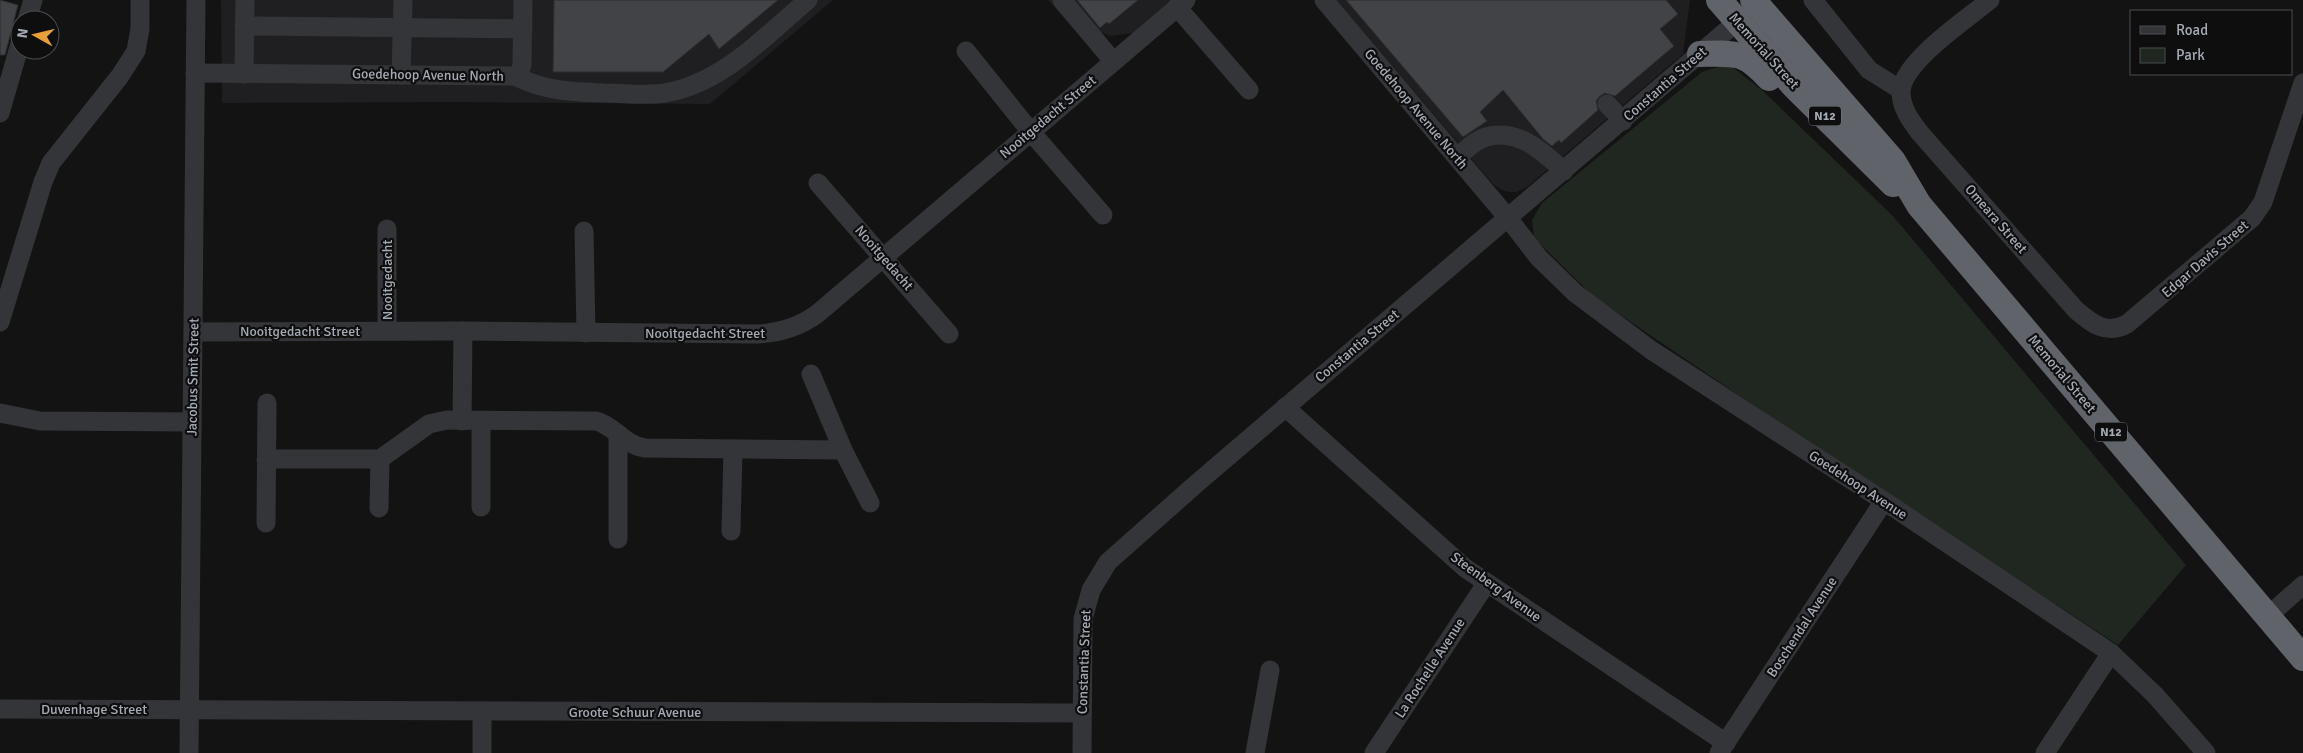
<svg xmlns="http://www.w3.org/2000/svg" width="2303" height="753" font-family="Signika,sans-serif">
<style>
.built{fill:#1f1f21}
.green{fill:#1f2720}
.building{fill:#424347;stroke:#2d2d30}
.lines{fill:none;stroke-linecap:round;stroke-linejoin:round}
.minor{stroke:#343539;stroke-width:19}
.highway{stroke:#60646a;stroke-width:26}
.labels{text-anchor:middle;dominant-baseline:central;stroke-width:4.5;stroke-linejoin:round;paint-order:stroke}
.shield{fill:#0e0e0f;stroke:#787c82;stroke-width:1}
.shield-label{font-size:12px;font-weight:bold;fill:#a5abb4}
.street-label{font-size:14px;fill:#a5abb4;stroke:#0e0e0f}
</style>
<rect width="100%" height="100%" fill="#131314"/>
<g class="built">
<path d="M221,0H833L710,104L455,102L222,103Z"/>
<path d="M1048,0H1172L1133,33L1111,36L1100,32L1086,43Z"/>
<path d="M1336,0H1690L1683,54L1527,187L1516,192H1509L1502,190L1493,184Z"/>
</g>
<path class="green" d="M1731,66L1763,91L1893,216L2186,565L2118,645L1827,455L1594,297L1534,238L1532,220L1542,203L1702,72L1718,67Z"/>
<g class="building">
<path d="M0,0L18,5L5,55H0Z"/>
<path d="M554,0H778L719,49L709,34L663,72H553Z"/>
<path d="M1077,0H1138L1109,24L1107,22L1100,28Z"/>
<path d="M1346,0H1666L1678,14L1660,29L1674,46L1615,96L1605,93L1600,96L1596,101L1598,110L1561,143L1559,140L1552,146L1543,139L1503,90L1480,112L1487,121L1463,137Z"/>
</g>
<g class="lines">
<g class="minor">
<path d="M1062,0L1113,61"/>
<path d="M1324,0L1508,218L1539,258L1575,293L1651,350L1884,501L2111,653L2155,695L2206,753"/>
<path d="M1813,0L1869,70L1901,90"/>
<path d="M1990,0C1967,19 1902,62 1901,92C1901,108 1911,121 1920,133L2076,310C2092,324 2106,335 2127,324L2252,218L2263,202L2303,83"/>
<path d="M1177,7L1249,90"/>
<path d="M27,20L33,0"/>
<path d="M244,26L523,29"/>
<path d="M966,51L1031,132L1103,215"/>
<path d="M195,73L515,76C544,91 572,92 604,93C624,93 645,96 665,93C723,83 765,36 808,0"/>
<path d="M244,74L245,0"/>
<path d="M401,75L403,0"/>
<path d="M515,76L519,73L522,65L523,0"/>
<path d="M1607,104L1623,121"/>
<path d="M0,113L20,44"/>
<path d="M1457,157C1466,150 1475,140 1486,137C1518,128 1542,151 1564,171"/>
<path d="M818,183L949,334"/>
<path d="M584,231L586,333"/>
<path d="M0,322L43,182L51,163L120,76L136,51L140,29V0"/>
<path d="M387,331V229"/>
<path d="M194,332L463,331L757,334C780,333 799,327 817,314L1186,0"/>
<path d="M811,374L843,450L870,503"/>
<path d="M1285,407L1465,568L1726,743"/>
<path d="M0,413L40,421L192,422"/>
<path d="M462,421L463,331"/>
<path d="M266,459H380L429,424L447,420L596,421C615,426 624,445 645,448L843,450"/>
<path d="M481,507V421"/>
<path d="M379,508L380,459"/>
<path d="M266,523L267,403"/>
<path d="M731,531L733,449"/>
<path d="M618,539V434"/>
<path d="M2267,617L2303,585"/>
<path d="M0,709L1082,713"/>
<path d="M189,753L196,0"/>
<path d="M482,753V712"/>
<path d="M1082,753L1083,619L1091,590L1108,562L1196,484L1746,14"/>
<path d="M1255,753L1270,670"/>
<path d="M1374,753L1486,584"/>
<path d="M1719,753L1884,501"/>
<path d="M2045,753L2111,653"/>
</g>
<g class="highway">
<path d="M1719,0L1794,86L1893,184"/>
<path d="M1753,0L1893,161L1919,205L2303,658"/>
<path d="M1700,54C1736,53 1744,51 1769,78"/>
</g>
</g>
<g class="labels">
<g class="shield">
<rect x="1809" y="106.5" width="32" height="19" rx="4"/>
<rect x="2095" y="422.5" width="32" height="19" rx="4"/>
</g>
<g class="shield-label">
<text x="1825" y="116">N12</text>
<text x="2111" y="432">N12</text>
</g>
<g class="street-label">
<text transform="translate(1764 51) rotate(48)">Memorial Street</text>
<text transform="translate(428 75) rotate(1)">Goedehoop Avenue North</text>
<text transform="translate(1665 84) rotate(-41)">Constantia Street</text>
<text transform="translate(1416 109) rotate(50)">Goedehoop Avenue North</text>
<text transform="translate(1048 117) rotate(-40)">Nooitgedacht Street</text>
<text transform="translate(1996 219) rotate(49)">Omeara Street</text>
<text transform="translate(884 258) rotate(49)">Nooitgedacht</text>
<text transform="translate(2205 259) rotate(-41)">Edgar Davis Street</text>
<text transform="translate(387 280) rotate(-90)">Nooitgedacht</text>
<text x="300" y="331">Nooitgedacht Street</text>
<text x="705" y="333">Nooitgedacht Street</text>
<text transform="translate(1357 346) rotate(-40)">Constantia Street</text>
<text transform="translate(2062 374) rotate(50)">Memorial Street</text>
<text transform="translate(193 377) rotate(-89)">Jacobus Smit Street</text>
<text transform="translate(1858 485) rotate(33)">Goedehoop Avenue</text>
<text transform="translate(1496 587) rotate(36)">Steenberg Avenue</text>
<text transform="translate(1802 627) rotate(-57)">Boschendal Avenue</text>
<text transform="translate(1084 662) rotate(-88)">Constantia Street</text>
<text transform="translate(1430 668) rotate(-57)">La Rochelle Avenue</text>
<text x="94" y="709">Duvenhage Street</text>
<text x="635" y="712">Groote Schuur Avenue</text>
</g>
</g>
<rect x="2130" y="10" width="162" height="65" fill="#0e0e0f" stroke="#4a4d51"/>
<rect x="2140" y="26" width="25" height="8" fill="#343539" stroke="#4a4d51"/>
<text x="2176" y="35" font-size="15" fill="#a5abb4">Road</text>
<rect x="2140" y="48" width="25" height="15" fill="#1f2720" stroke="#4a4d51"/>
<text x="2176" y="60" font-size="15" fill="#a5abb4">Park</text>
<g transform="translate(35 35) rotate(278)"><circle r="24" fill="#0e0e0f" stroke="#4a4d51"/>
<path d="M0-4L9 19L0 12L-9 19Z" fill="#e69f39"/>
<text y="-8" font-size="14" font-weight="bold" text-anchor="middle" fill="#a5abb4">N</text>
</g>
</svg>
